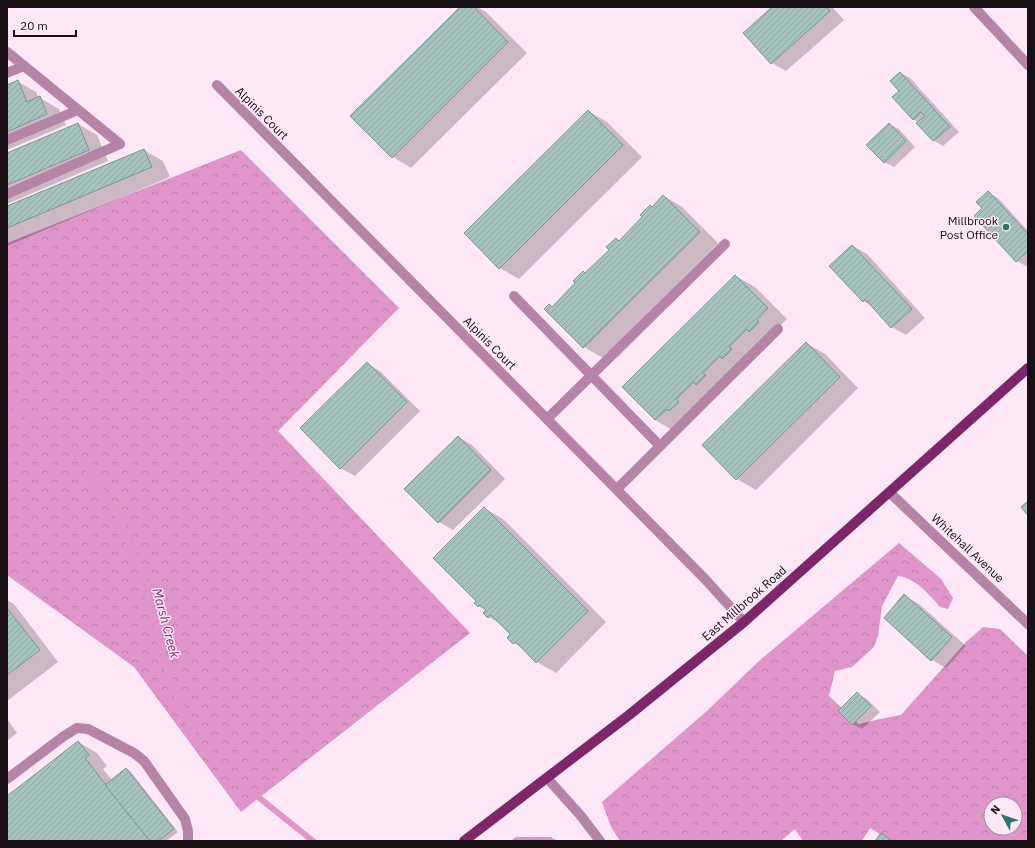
<svg xmlns="http://www.w3.org/2000/svg" width="1035" height="848" font-family="'IBM Plex Sans',sans-serif">
<style>
.forest{fill:url(#forest-crowns);fill-rule:evenodd}
.shadow{fill:#0003}
.lines{fill:none;stroke-linecap:round;stroke-linejoin:round}
.stream{stroke:#df95c9;stroke-width:6}
.building{fill:url(#building-hatch);stroke:#7b9791}
.minor{stroke:#b684a7;stroke-width:10}
.major{stroke:#7e266a;stroke-width:10}
.poi-dot{fill:#2e7468;stroke:#fee7f6;stroke-width:1.5}
.labels{text-anchor:middle;dominant-baseline:central;stroke-width:3;stroke-linejoin:round;paint-order:stroke}
.street-label{font-size:12px;fill:#170f14;stroke:#fee7f6}
.poi-label{font-size:12px;fill:#170f14;stroke:#fee7f6;text-anchor:end}
.water-label{font-size:13px;font-style:italic;fill:#7d286a;stroke:#fee7f6}
</style>
<defs>
<pattern id="forest-crowns" width="20" height="18" patternUnits="userSpaceOnUse"><rect width="20" height="18" fill="#df95c9"/><path d="M2 6a3 3 0 1 1 6 0M12 15a3 3 0 1 1 6 0" fill="none" stroke="#bf7fac"/></pattern>
<pattern id="building-hatch" width="6" height="6" patternUnits="userSpaceOnUse"><rect width="6" height="6" fill="#a6c3bd"/><path d="M-1 1l2-2M0 6l6-6M5 7l2-2" fill="none" stroke="#8ea6a2"/></pattern>
</defs>
<rect width="100%" height="100%" fill="#fee7f6"/>
<g class="forest">
<path d="M241,150L399,308L278,431L470,633L241,812L134,667L7,575V243Z"/>
<path d="M899,543L941,579L953,598L948,609L940,607C929,594 915,578 898,576L882,606L878,636L874,647L852,667L835,671L829,696L859,724L880,719L901,715L966,642L983,627L1000,629L1028,656V841H891L870,828L862,841H803L795,829L781,841H620L611,827L602,802L708,710L759,661ZM991,804H1015V828H991Z"/>
<path d="M516,837H551L557,841H510Z"/>
</g>
<g class="shadow">
<path d="M462,7H477L486,12L527,53L411,168L393,157Z"/>
<path d="M773,7H832L844,20L786,71L772,63Z"/>
<path d="M900,73L910,78L959,132L943,146L934,141L918,123H919L913,119L901,91Z"/>
<path d="M17,81L36,92L39,98H40L59,109L66,125L7,150V86Z"/>
<path d="M588,111L607,122L642,157L519,279L500,268Z"/>
<path d="M78,124L97,135L108,161L7,204V154Z"/>
<path d="M889,124L899,129L915,147L894,167L884,162Z"/>
<path d="M144,150L163,161L170,177L7,246V207Z"/>
<path d="M988,192L998,198L1028,231V265L1026,266L1017,261L983,208Z"/>
<path d="M664,196L682,207L718,243L603,358L584,347L546,309L549,305L553,307L610,250L616,239L619,241Z"/>
<path d="M853,246L867,254L925,318L906,335L892,327L873,306L863,301Z"/>
<path d="M736,276L755,287L787,319L674,431L655,420L623,387Z"/>
<path d="M806,343L825,354L858,388L756,490L737,479L703,445Z"/>
<path d="M367,363L381,372L420,411L355,476L340,468Z"/>
<path d="M458,437L472,445L505,479L453,530L439,522Z"/>
<path d="M484,508L503,519L606,622L556,673L537,662L525,650L514,643L511,634L502,625L489,617L485,613L487,611L478,606L477,601Z"/>
<path d="M905,596L919,604L966,646L946,668L932,660Z"/>
<path d="M7,600L14,604L58,662L7,701Z"/>
<path d="M858,694L867,699L880,712L862,729L852,724Z"/>
<path d="M7,719L17,733L7,741Z"/>
<path d="M78,742L97,753L107,766L103,769L112,780L127,769L131,772L178,832L166,841H7V798Z"/>
</g>
<g class="lines">
<path class="stream" d="M7,401L59,437L82,460L119,518L142,573L170,680L201,751L313,841"/>
</g>
<g class="building">
<path d="M460,7H474L508,42L392,158L350,116Z"/>
<path d="M772,7H826L830,11L771,64L743,33Z"/>
<path d="M900,72L950,127L933,141L916,123L925,116L921,112L913,120L892,97L899,91L890,81Z"/>
<path d="M18,80L27,102L40,96L47,114L7,132V85Z"/>
<path d="M588,110L623,145L499,269L464,233Z"/>
<path d="M78,123L89,150L7,185V153Z"/>
<path d="M889,123L906,141L884,163L866,145Z"/>
<path d="M144,149L152,167L7,228V206Z"/>
<path d="M988,191L1028,234V251L1016,262L974,216L982,208L976,202Z"/>
<path d="M663,195L700,232L583,348L544,309L549,304L552,307L575,283L573,281L583,271L585,273L609,250L606,247L616,238L619,241L642,217L640,215L650,205L652,207Z"/>
<path d="M852,245L912,309L891,328L865,299L863,302L829,266Z"/>
<path d="M735,275L768,308L757,320L759,322L749,332L747,329L729,347L732,349L722,359L720,356L703,373L706,375L696,385L694,382L676,399L679,402L669,411L667,409L655,420L622,387Z"/>
<path d="M806,342L840,377L736,480L702,445Z"/>
<path d="M367,362L407,402L340,469L300,428Z"/>
<path d="M458,436L491,470L438,523L404,489Z"/>
<path d="M1028,501V516L1021,507Z"/>
<path d="M484,507L588,611L536,663L516,642L513,644L507,638L510,634L491,615L488,618L483,613L486,610L480,605L478,607L474,603L476,601L433,558Z"/>
<path d="M904,594L952,637L931,661L884,618Z"/>
<path d="M7,608L40,650L7,675Z"/>
<path d="M857,692L871,706L852,725L838,711Z"/>
<path d="M78,741L89,755L85,758L150,841H7V796Z"/>
<path d="M126,768L174,829L158,841H150L105,785Z"/>
<path d="M881,833L891,840V841H875Z"/>
</g>
<g class="lines">
<g class="minor">
<path d="M974,7L1028,65"/>
<path d="M7,52L120,144L7,194"/>
<path d="M7,73L24,66"/>
<path d="M217,85L704,578L744,622"/>
<path d="M7,140L78,110"/>
<path d="M514,296L660,446"/>
<path d="M547,419L725,244"/>
<path d="M617,489L778,329"/>
<path d="M889,492L1028,624"/>
<path d="M547,778L581,816L600,841"/>
<path d="M7,779L64,736L77,728L88,729L134,753L144,761L185,819L188,831V841"/>
</g>
<path class="major" d="M464,841L629,715L744,622L1028,368"/>
</g>
<circle class="poi-dot" cx="1006" cy="227" r="4"/>
<g class="labels">
<g class="street-label">
<text transform="translate(262 113) rotate(45)">Alpinis Court</text>
<text transform="translate(490 343) rotate(45)">Alpinis Court</text>
<text transform="translate(968 548) rotate(43)">Whitehall Avenue</text>
<text transform="translate(744 603) rotate(-41)">East Millbrook Road</text>
</g>
<g class="poi-label">
<text x="998" y="220">Millbrook<tspan x="998" dy="14">Post Office</tspan></text>
</g>
<g class="water-label">
<text transform="translate(166 623) rotate(75)">Marsh Creek</text>
</g>
</g>
<rect width="1035" height="848" fill="none" stroke="#170f14" stroke-width="16"/>
<g transform="translate(1003 816) rotate(310)"><circle r="19" fill="#fee7f6" stroke="#a2919c"/>
<path d="M0-3L7 15L0 10L-7 15Z" fill="#2e7468"/>
<text y="-6" font-size="11" font-weight="bold" text-anchor="middle" fill="#170f14">N</text>
</g>
<path d="M14 30v6h62v-6" fill="none" stroke="#170f14" stroke-width="2"/>
<text x="20" y="30" font-size="12" fill="#170f14" stroke="#fee7f6" stroke-width="3" paint-order="stroke">20 m</text>
</svg>
